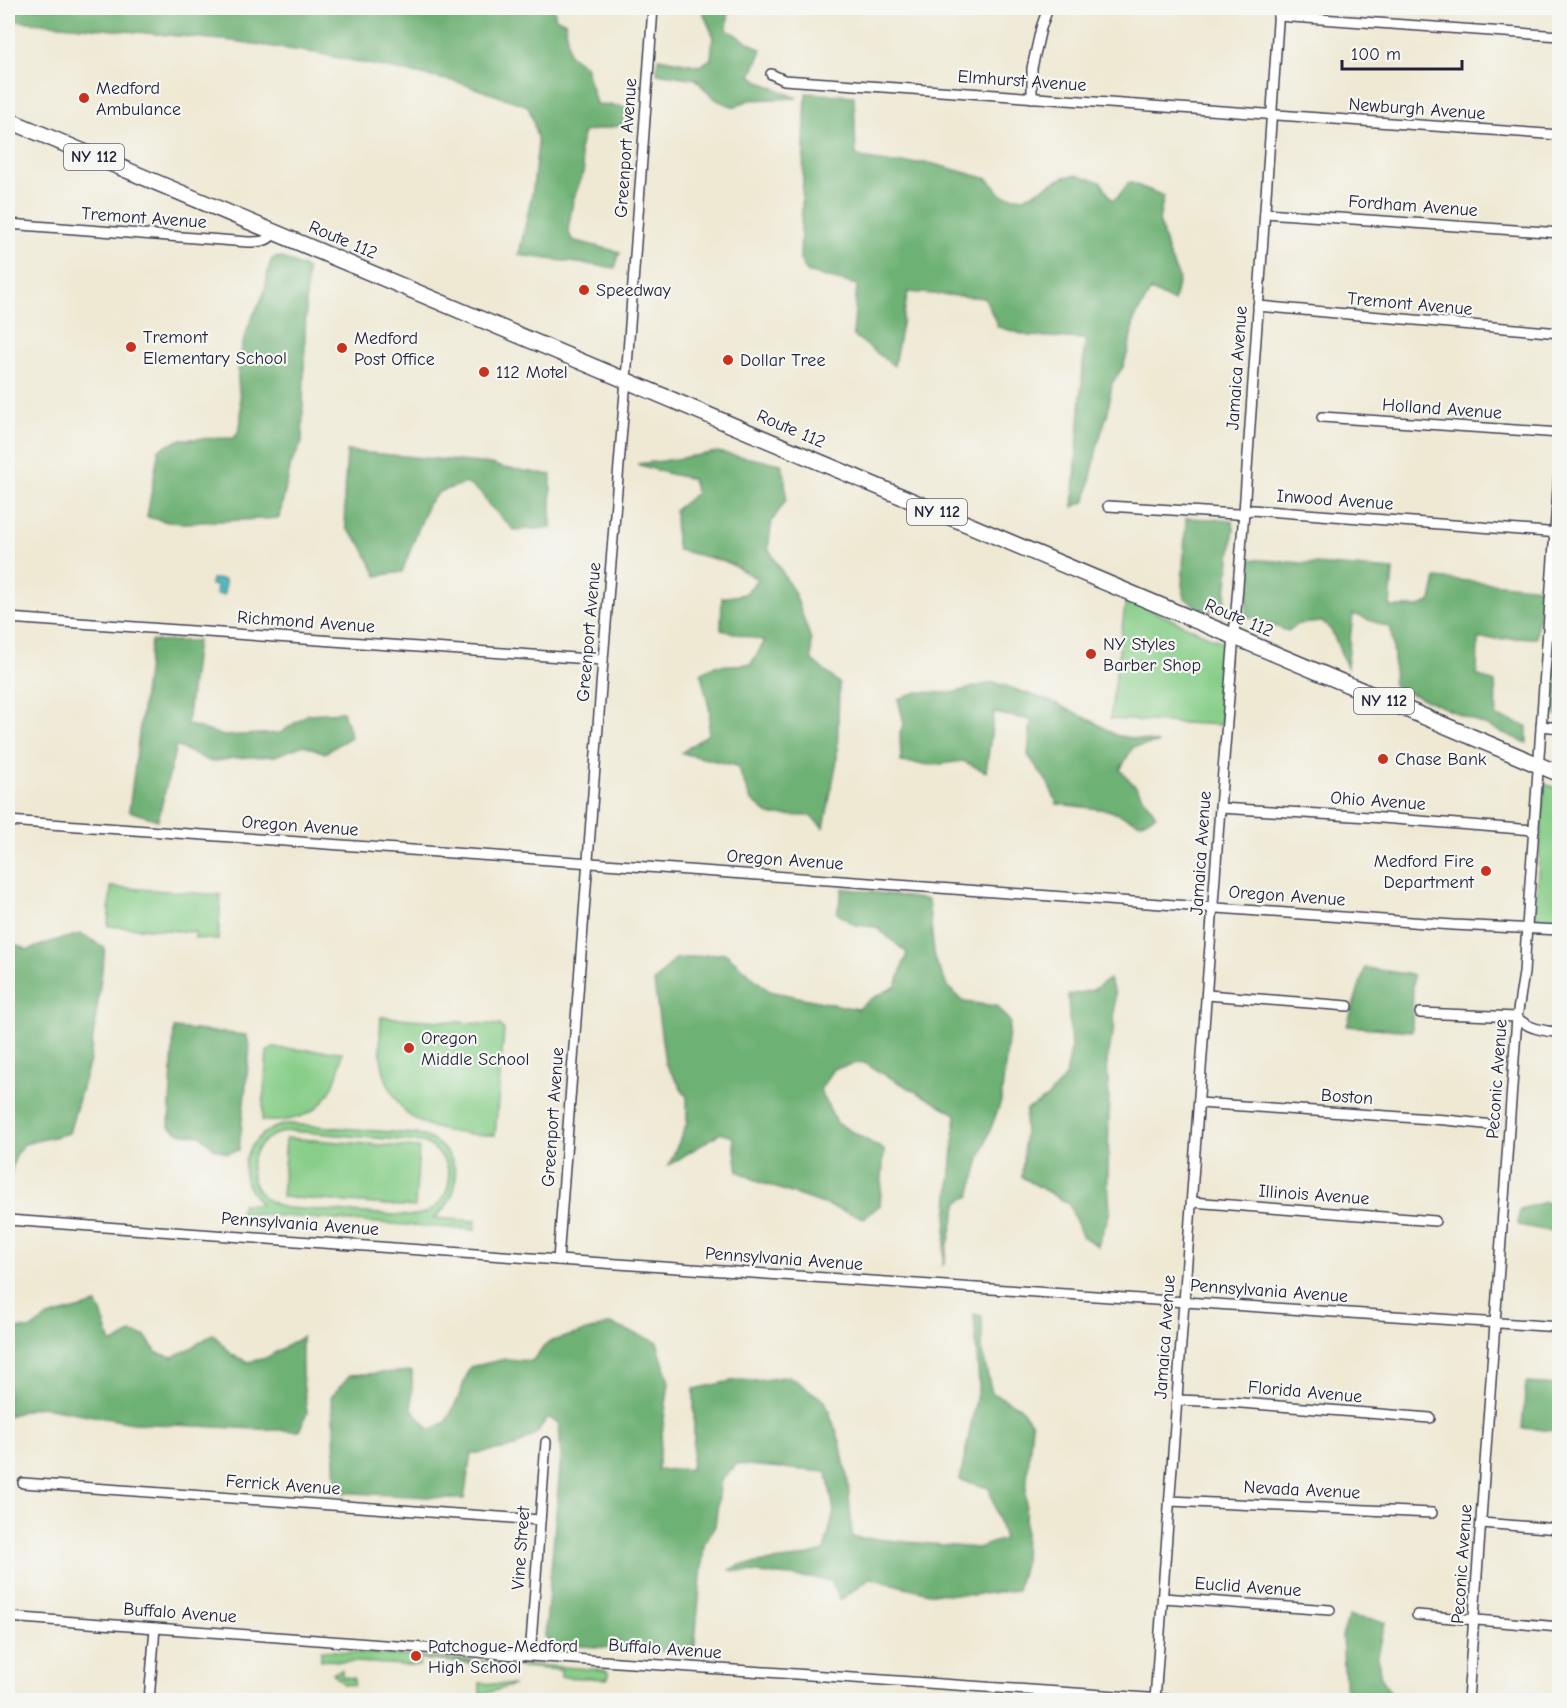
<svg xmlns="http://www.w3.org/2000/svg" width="1567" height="1708" font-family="'Comic Neue',sans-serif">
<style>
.green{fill:#88ce89;stroke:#557862;stroke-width:1.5;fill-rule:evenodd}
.forest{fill:#6eb175;stroke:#486a58;stroke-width:1.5}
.water{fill:#4fbec4;stroke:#387080;stroke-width:1.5}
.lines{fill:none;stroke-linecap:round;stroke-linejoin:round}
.street-casing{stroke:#414052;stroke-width:12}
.primary-casing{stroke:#414052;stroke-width:18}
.street{stroke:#fff;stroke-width:9}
.primary{stroke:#fff;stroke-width:15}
.poi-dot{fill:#c8321e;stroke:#f6f6f2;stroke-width:2}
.labels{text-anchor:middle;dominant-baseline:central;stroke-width:4.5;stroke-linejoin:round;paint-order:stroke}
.shield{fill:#f6f6f2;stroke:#626272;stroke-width:1.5}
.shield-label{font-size:16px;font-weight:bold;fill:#22223b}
.street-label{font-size:18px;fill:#22223b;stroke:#f6f6f2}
.poi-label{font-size:18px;fill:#22223b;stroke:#f6f6f2;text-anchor:start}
</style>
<rect width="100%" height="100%" fill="#f6f6f2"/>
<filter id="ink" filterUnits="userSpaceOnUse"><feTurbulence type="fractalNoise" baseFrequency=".0167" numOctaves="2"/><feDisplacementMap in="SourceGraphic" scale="12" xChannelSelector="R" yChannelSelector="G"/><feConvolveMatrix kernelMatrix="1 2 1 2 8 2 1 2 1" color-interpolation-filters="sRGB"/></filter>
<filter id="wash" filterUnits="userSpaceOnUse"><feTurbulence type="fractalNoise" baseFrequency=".008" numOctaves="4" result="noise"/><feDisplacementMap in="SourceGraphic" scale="24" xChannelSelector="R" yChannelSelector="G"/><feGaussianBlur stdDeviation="1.35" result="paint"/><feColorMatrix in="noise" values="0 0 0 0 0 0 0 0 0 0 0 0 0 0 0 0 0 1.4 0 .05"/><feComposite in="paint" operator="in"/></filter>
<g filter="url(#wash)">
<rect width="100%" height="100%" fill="#efe9d4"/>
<g class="green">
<path d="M1126,599L1228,645L1221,725L1110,719Z"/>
<path d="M1544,784L1559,789V920L1535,918Z"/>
<path d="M111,887L221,895L218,940L195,938V932L108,926Z"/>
<path d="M381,1017L500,1025L504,1030L495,1135C466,1135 435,1133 410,1116C405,1113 401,1107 398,1102C379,1075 379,1049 381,1017Z"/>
<path d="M272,1048L342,1052C336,1101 312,1124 262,1121L267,1052Z"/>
<path d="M290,1124L415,1134C449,1140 468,1174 447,1205C444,1210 438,1214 434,1218L476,1221L475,1230L240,1213L242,1204L261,1205C256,1197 249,1191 246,1181C238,1152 261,1127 290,1124ZM291,1131L423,1142C463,1160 455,1211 412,1216L286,1208C237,1197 241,1134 291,1131Z"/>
<path d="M286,1138L419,1148L415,1207L282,1197Z"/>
<path d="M321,1650L604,1670L608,1672L609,1676L607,1679L561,1677V1670L493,1665L492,1671L477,1670V1664L420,1659L419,1666L325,1660H321Z"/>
<path d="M342,1670V1677L354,1678V1685L344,1684L333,1673Z"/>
<path d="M480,1683L514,1685L480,1695Z"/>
</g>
<g class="forest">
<path d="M8,8H460L489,10L492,8H554L556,19L565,21L569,54L585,66L596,104L627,107L622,125L584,132L579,149L584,170L573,201L568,230L572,240L620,252L615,268L519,255L533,189L538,143L533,120L528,106L457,82L315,53L233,41L8,20Z"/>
<path d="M703,8H729L727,30L762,50L751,76L763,83L797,98L748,100L736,107C715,102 710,96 696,79L657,73L658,58L700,66L711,59L713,35L704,15Z"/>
<path d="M806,93L854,96L856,155L867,159L892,163H930L988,179L1002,195L1024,198L1064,177L1077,175L1101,182L1112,200L1117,198L1129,182L1164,196L1159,220L1168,253L1179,278L1174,302L1151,290L1134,320L1128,351L1123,367L1112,383L1108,412L1098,443L1086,501L1073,507L1085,339L1029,336L998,327L985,298L908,292L894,366L853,335L857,285L807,272L800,259Z"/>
<path d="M280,257L307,269L302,443L291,464L279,518L183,523L168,522L147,517L159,449L182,439L234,438C248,423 237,393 238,374C239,357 244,336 251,320C255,310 263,300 265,290C268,278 266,271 272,259Z"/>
<path d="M347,451L491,464L504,468L551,475V528L514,530L488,504L481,493L466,483L439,492L428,504L402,572L377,576L361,544L346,528L344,499Z"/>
<path d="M717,452L781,464L785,476L786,500L772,521L768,548L795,594L811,640L812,660L839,683L837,760L824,828L810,816L769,815L751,800L737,766L681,753L708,734L710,712L701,673L714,666L751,664L765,641L721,630L722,598L745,594L758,579L727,562L678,550L676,541L675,510L696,493L692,479L666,473L637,464L663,461Z"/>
<path d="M1186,518L1231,520L1234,527L1224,609L1218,612L1198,608L1185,598L1182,586Z"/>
<path d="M1249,559L1393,570L1390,607H1419L1431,601L1436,578L1542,588L1536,638L1478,639L1477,675L1495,683L1497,717L1527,726V743L1393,686L1394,658L1391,628L1353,614L1347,667L1331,630L1322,622L1298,624L1288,631L1246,616Z"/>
<path d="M151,641H197L187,724L224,736L280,733L308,714L343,712L351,737L325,753L304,745L275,756L234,758L211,762L176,746L158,820L129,811Z"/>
<path d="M1557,643L1560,644L1559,716L1549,715Z"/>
<path d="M994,682L1055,703L1096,723L1115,735L1159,743L1133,747L1120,770L1136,787L1156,815L1140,823L1108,810L1057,804L1048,783L1028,755L1031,720L994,713L986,772L963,761L932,765L901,762L900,733L904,723L898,699L917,692L952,693Z"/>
<path d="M843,888L928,900L935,960L948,987L964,1002L997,1006L1010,1022L1001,1101L981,1155L970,1196L958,1202L943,1266L956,1114L862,1062L833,1069L820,1090L837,1123L884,1150L880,1205L864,1218L759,1182L738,1171L733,1137L720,1133L669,1165L687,1123V1097L665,1063L654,982L675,959L725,953L769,991L857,1009L871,999L896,986L907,953L876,927L855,925L837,913Z"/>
<path d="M81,934L105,948L90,1060L69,1133L24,1144L16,1155L8,1184V946L17,945L28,950L53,941Z"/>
<path d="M1365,968L1413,975L1412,1031L1347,1026Z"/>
<path d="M1109,979L1115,994L1114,1028L1107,1061L1109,1100L1108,1182L1110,1212L1098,1246L1082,1236L1069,1204L1022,1177L1026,1110L1046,1099L1066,1076L1071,1049L1068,995L1093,990Z"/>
<path d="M174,1028L246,1035L250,1047L239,1150L229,1153L215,1149L200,1135L181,1134L169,1126Z"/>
<path d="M1545,1202L1559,1208V1233L1518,1225L1520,1209Z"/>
<path d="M97,1304L101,1312L111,1344L131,1333L145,1336L157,1353L173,1357L193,1347L213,1334L232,1355L248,1362L266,1358L302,1337V1374L307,1413L299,1431L133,1423L44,1407L32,1408L8,1416V1328L31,1329L48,1317Z"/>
<path d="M974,1314L982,1315V1352L992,1393L1020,1407L1032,1424L1026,1491L1024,1564L1017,1590L973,1595L929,1593L870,1578L840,1600L830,1580L729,1570L741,1565L798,1558L824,1551L834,1512L827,1472L737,1464L721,1480L715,1526L704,1544L694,1653L550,1644L545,1636L561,1457L559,1424L548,1417L538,1432L515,1447L471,1454L464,1499L336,1492L334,1427L331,1397L350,1375L412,1371V1409L430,1430L446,1422L457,1401L470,1367L506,1359L532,1361L548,1342L611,1324L657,1342L669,1382L657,1470L691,1469L694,1437V1389L736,1380L756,1381L789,1376L825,1401L840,1442L848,1482L852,1537L977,1548L1004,1539L989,1488L960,1480L979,1384Z"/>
<path d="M1526,1383L1559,1385V1468H1556L1558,1431L1522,1428Z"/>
<path d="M1349,1616L1385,1622L1378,1656L1380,1674L1394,1700H1344L1346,1698L1342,1636Z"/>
</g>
<path class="water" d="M212,579L225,580L224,595L216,594L217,586L211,585Z"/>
</g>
<g filter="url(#ink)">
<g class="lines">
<g class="street-casing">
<g id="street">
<path d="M1278,16L1560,36"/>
<path d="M771,74L784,80L1560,135"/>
<path d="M1032,98V68L1041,28L1048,8"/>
<path d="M1265,213L1560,233"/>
<path d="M8,224L248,242C260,242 268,242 275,232"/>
<path d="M1258,306L1560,333"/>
<path d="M1322,417L1560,433"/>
<path d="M1108,506L1236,514L1252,510L1560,533"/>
<path d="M8,618L603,660"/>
<path d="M1541,726L1560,728"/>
<path d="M1220,808L1369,817L1534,830"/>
<path d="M8,821L1453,925L1560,930"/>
<path d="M1207,995L1348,1006"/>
<path d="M1420,1013L1517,1017C1526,1028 1546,1032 1560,1032"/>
<path d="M1199,1103L1446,1120L1493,1125"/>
<path d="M1192,1202L1435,1221"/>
<path d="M8,1220L558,1260L1560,1327"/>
<path d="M558,1260L603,660L626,380L653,8"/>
<path d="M1177,1400L1229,1402L1430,1418"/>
<path d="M23,1483L540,1520"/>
<path d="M1170,1501L1432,1513"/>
<path d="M1481,1523L1560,1529"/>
<path d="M1163,1598L1330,1610"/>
<path d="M1417,1615L1560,1627"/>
<path d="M8,1617L530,1656L1176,1700"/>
<path d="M530,1656L546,1442"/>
<path d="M149,1700L155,1628"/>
<path d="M1155,1700L1220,808L1244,512L1279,8"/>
<path d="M1468,1700L1517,1017L1524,973L1526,940L1560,460"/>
</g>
</g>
<g class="primary-casing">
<path id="primary" d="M8,120L1560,774"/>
</g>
<use href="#street" class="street"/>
<use href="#primary" class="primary"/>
</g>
</g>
<g class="poi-dot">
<circle cx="84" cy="98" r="6"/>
<circle cx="584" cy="290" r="6"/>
<circle cx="131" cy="347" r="6"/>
<circle cx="342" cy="348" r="6"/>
<circle cx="728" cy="360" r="6"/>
<circle cx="484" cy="372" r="6"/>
<circle cx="1091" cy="654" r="6"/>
<circle cx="1383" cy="759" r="6"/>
<circle cx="1486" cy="871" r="6"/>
<circle cx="409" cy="1048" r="6"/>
<circle cx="416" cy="1656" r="6"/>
</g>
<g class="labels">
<g class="shield">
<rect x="64" y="144" width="60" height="26" rx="4.5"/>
<rect x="907" y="499" width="60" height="26" rx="4.5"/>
<rect x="1354" y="688" width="60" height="26" rx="4.5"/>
</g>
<g class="shield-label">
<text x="94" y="157">NY 112</text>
<text x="937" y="512">NY 112</text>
<text x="1384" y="701">NY 112</text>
</g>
<g class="street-label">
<text transform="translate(1022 81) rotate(4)">Elmhurst Avenue</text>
<text transform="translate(1417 109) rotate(4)">Newburgh Avenue</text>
<text transform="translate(626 148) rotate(-86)">Greenport Avenue</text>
<text transform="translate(1413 206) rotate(4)">Fordham Avenue</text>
<text transform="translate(144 218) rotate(4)">Tremont Avenue</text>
<text transform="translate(343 240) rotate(23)">Route 112</text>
<text transform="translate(1410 304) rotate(5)">Tremont Avenue</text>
<text transform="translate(1237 368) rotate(-86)">Jamaica Avenue</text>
<text transform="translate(1442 409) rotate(4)">Holland Avenue</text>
<text transform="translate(791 429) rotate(23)">Route 112</text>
<text transform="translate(1335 500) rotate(4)">Inwood Avenue</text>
<text transform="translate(1239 618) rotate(23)">Route 112</text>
<text transform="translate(306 622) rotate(4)">Richmond Avenue</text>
<text transform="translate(589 632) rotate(-85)">Greenport Avenue</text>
<text transform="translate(1378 801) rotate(4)">Ohio Avenue</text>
<text transform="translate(300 826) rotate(4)">Oregon Avenue</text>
<text transform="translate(1201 853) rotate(-86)">Jamaica Avenue</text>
<text transform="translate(785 860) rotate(4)">Oregon Avenue</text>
<text transform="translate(1287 896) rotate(4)">Oregon Avenue</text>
<text transform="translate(1497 1079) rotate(-86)">Peconic Avenue</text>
<text transform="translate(1347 1097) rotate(4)">Boston</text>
<text transform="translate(553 1117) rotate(-86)">Greenport Avenue</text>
<text transform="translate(1314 1195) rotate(4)">Illinois Avenue</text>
<text transform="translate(300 1224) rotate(4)">Pennsylvania Avenue</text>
<text transform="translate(784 1259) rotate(4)">Pennsylvania Avenue</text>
<text transform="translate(1269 1291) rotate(4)">Pennsylvania Avenue</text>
<text transform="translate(1165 1337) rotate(-86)">Jamaica Avenue</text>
<text transform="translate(1305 1392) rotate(5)">Florida Avenue</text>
<text transform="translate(283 1485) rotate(4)">Ferrick Avenue</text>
<text transform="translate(1302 1490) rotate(3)">Nevada Avenue</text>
<text transform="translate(521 1548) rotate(-86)">Vine Street</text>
<text transform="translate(1462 1564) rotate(-86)">Peconic Avenue</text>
<text transform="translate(1248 1587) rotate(4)">Euclid Avenue</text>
<text transform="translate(180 1613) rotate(4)">Buffalo Avenue</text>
<text transform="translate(665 1649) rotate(4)">Buffalo Avenue</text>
</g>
<g class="poi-label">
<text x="96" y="88">Medford<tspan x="96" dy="21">Ambulance</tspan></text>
<text x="596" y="290">Speedway</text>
<text x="143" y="337">Tremont<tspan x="143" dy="21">Elementary School</tspan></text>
<text x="354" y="338">Medford<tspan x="354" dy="21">Post Office</tspan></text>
<text x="740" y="360">Dollar Tree</text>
<text x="496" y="372">112 Motel</text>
<text x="1103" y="644">NY Styles<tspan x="1103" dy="21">Barber Shop</tspan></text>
<text x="1395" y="759">Chase Bank</text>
<text x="1474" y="861" text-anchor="end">Medford Fire<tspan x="1474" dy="21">Department</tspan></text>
<text x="421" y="1038">Oregon<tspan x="421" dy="21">Middle School</tspan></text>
<text x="428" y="1646">Patchogue-Medford<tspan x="428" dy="21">High School</tspan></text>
</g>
</g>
<rect width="1567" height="1708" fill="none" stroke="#f6f6f2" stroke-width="30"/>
<path d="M1342 60v9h120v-9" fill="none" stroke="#22223b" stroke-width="3"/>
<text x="1351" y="60" font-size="18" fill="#22223b" stroke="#f6f6f2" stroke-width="4.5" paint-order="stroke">100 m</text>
</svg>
